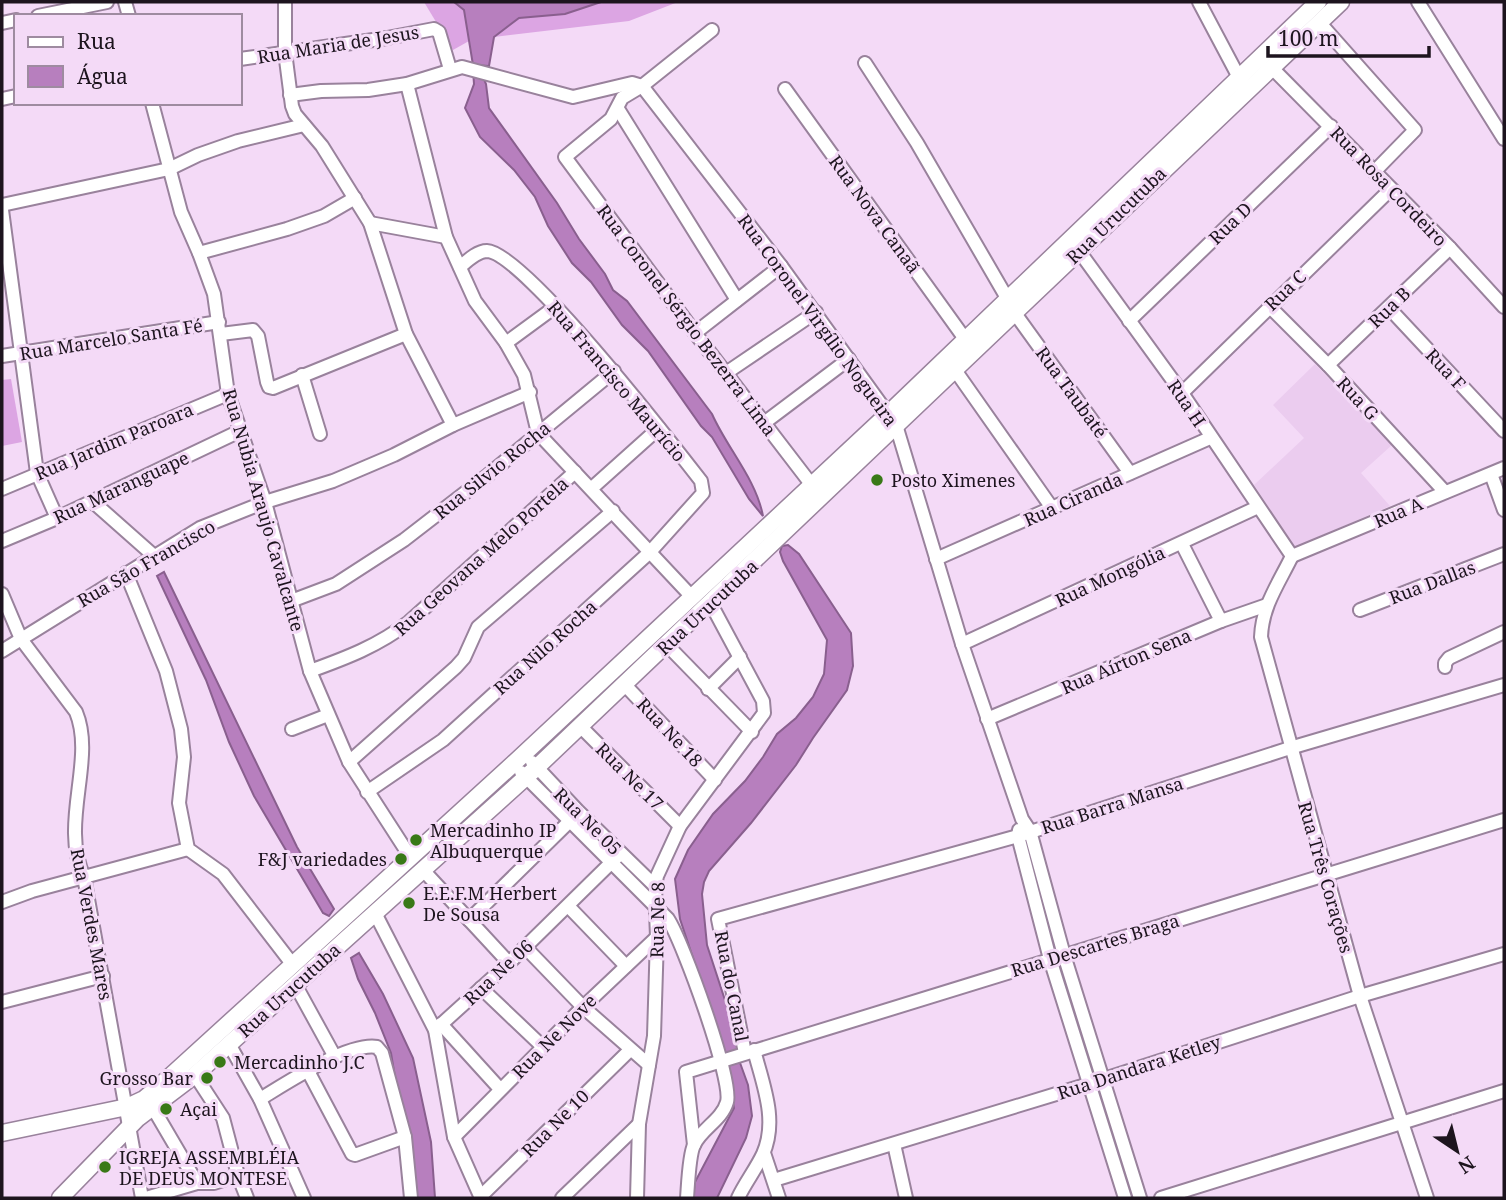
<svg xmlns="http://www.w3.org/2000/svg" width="1506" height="1200" font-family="'Noto Serif',serif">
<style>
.built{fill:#ebccef}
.green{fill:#dca5e3}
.water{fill:#b77fbe;stroke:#895f8e;stroke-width:2}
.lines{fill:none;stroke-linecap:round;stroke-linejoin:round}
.street-casing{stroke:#99829c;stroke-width:16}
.secondary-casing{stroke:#99829c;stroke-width:19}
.street{stroke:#fff;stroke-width:12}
.secondary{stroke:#fff;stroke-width:16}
.poi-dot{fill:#397917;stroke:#f4daf7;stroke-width:2.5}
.labels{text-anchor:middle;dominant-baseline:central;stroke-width:6;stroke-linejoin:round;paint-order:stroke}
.street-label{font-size:18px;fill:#1d141e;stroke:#f4daf7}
.poi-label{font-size:18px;fill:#1d141e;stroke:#f4daf7;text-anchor:start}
</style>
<rect width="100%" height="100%" fill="#f4daf7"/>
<path class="built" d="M1315,364L1392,445L1361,473L1390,506L1295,547L1254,485L1304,438L1273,405Z"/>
<g class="green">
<path d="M424,2H454L464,10L469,41L453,50Z"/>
<path d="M601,2H678L629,21L494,37L519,18L565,14Z"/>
<path d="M11,379L22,442L2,446V380Z"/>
</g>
<g class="water">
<path d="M454,2H601L565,14L519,18L494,37L489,66L473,65L464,10Z"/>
<path d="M473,70L481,72L486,84L489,108L557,203L579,239L605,274L613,290L627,301L712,414C727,448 756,479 763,516L749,499L712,437L701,426L648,351L622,325L591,282L572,263L548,226L535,197L514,170L480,137L465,108L474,84Z"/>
<path d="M788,545L799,554L851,633L853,666L847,690L813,738L796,765L751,823L709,871L704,882L702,894L707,945L737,1037V1051L725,1054L680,919L675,879L688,850L713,814L745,781L763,757L777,734L796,718L813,697L824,674L827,640L783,561L780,552L782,546Z"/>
<path d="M164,572L297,847L334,909L329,916L323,913L254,796L229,742L206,680L157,576Z"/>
<path d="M359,953L383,994L413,1058L431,1142L435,1198H415L391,1053L375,1013L358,979L351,958Z"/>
<path d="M739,1060L748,1085L752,1116L746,1138L717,1198H693L695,1182L734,1108L726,1063Z"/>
</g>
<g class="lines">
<g class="street-casing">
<g id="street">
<path d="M125,2L129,16"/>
<path d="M285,2V52L292,106L295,114L322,146L370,223L406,334L453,425"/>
<path d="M1199,2L1243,85"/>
<path d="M1418,2L1504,139"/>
<path d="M38,16L107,2"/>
<path d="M1319,22L1415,130L1374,172"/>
<path d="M2,23L16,20"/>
<path d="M712,30L642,86L622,98L611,119L565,157L695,333L811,484"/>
<path d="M240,59L387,38L434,29L439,32L450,69"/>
<path d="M865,63L917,143L1007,298"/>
<path d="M1271,67L1450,248L1504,307"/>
<path d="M407,84L446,237L475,301L506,343L524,375L538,433L692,597"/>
<path d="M642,86L781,266L896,425L962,644L1022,819L1030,831L1064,955L1140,1198"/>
<path d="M785,89L965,339"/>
<path d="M290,95L321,91L368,90L407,84L462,67L573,97L632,83L642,86"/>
<path d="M2,99L16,96"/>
<path d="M152,103L181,212L199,253L214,294L228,394L265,502L310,671L349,762L411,858"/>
<path d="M618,109L737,300"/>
<path d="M2,205L169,169L198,155L238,141L304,125"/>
<path d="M2,210L37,473L57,518"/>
<path d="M370,223L446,237"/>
<path d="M1079,251L1182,393L1292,556"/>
<path d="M199,253L287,229L324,216L355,198"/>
<path d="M1269,306L1328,365L1445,492"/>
<path d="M1389,308L1504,431"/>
<path d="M1014,312L1130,473"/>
<path d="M1129,321L1331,126"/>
<path d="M695,333L781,266"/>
<path d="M221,334L253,330L258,336L267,382L269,387L273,388L406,334"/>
<path d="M506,343L555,307"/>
<path d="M2,356L219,322"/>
<path d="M1328,365L1450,248"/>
<path d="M955,370L1052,508"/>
<path d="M726,373L816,312"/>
<path d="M302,375L320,434"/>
<path d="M1182,393L1391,189"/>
<path d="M764,423L849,359"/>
<path d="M1491,474L1504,510"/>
<path d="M592,488L659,428"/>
<path d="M2,489L228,394"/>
<path d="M92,501L153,555"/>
<path d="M2,541L57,518L240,431"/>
<path d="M1182,544L1221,621"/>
<path d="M1292,556C1279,583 1262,606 1261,637L1360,996L1427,1198"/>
<path d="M1292,556L1504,468"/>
<path d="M936,559L1210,438"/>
<path d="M126,573L166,671L181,729L184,757L179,803L188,849L223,874L293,965"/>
<path d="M2,594L21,639L76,712C96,760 59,823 84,877L142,1198"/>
<path d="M291,601L336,584L404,540L488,475L614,371"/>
<path d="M1360,610L1504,554"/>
<path d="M962,644L1258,507"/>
<path d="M667,645L752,732"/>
<path d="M2,651L200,528L265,502L333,481L394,455L453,425L530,392"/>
<path d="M1445,667V663L1449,658L1504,632"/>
<path d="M310,671C346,658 378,646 409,622L575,472"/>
<path d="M625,685L715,780"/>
<path d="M708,689L740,657"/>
<path d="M987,719L1221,621L1267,605"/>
<path d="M580,726L680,826"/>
<path d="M292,729L328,715"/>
<path d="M349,762L456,667L464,658L478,627L613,511"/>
<path d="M532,762L578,811L655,886"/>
<path d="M521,772L668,919C683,942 733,1080 727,1102C722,1120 701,1129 694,1145C689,1155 688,1186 687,1198"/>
<path d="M367,792L443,740L650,552L703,493L701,481C673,445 523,252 487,251C477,251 467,261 460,267"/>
<path d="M1019,830L1018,836L1050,959L1125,1198"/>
<path d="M423,870L509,963"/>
<path d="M2,902L32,891L188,849"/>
<path d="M568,906L626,966"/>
<path d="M375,913L435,1030L454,1137L481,1198"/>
<path d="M469,920L574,817"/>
<path d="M525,947L583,1007L649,1065"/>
<path d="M296,986L335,1057"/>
<path d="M481,988L543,1047"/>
<path d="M2,1002L103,976"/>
<path d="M441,1024L500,1089"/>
<path d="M435,1030L509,963L620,854"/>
<path d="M229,1044L260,1099L304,1198"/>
<path d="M745,1053L718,919L1018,836L1290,748L1504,685"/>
<path d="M308,1071L352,1154L355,1155L405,1137"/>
<path d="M195,1075L223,1118L238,1175L247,1198"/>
<path d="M260,1099C285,1084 348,1042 377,1047L382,1053L405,1137L411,1198"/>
<path d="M153,1108L197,1183"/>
<path d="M454,1137L583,1007L657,937"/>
<path d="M894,1144L906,1198"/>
<path d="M694,1145L686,1072L1504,820"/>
<path d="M764,1153L779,1198"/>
<path d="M774,1180L1089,1084L1360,996L1504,954"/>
<path d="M480,1197L630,1050"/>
<path d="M146,1198L197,1183H214L238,1175"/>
<path d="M562,1198L639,1124"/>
<path d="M637,1198L639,1124L654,1036L657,937L655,886L657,876L680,826L764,713L763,701L711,604"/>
<path d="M738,1198C745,1183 756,1169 763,1154C778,1120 763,1085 754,1050"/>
<path d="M1161,1198L1504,1091"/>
</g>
</g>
<g class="secondary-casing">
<g id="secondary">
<path d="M2,1133L127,1107L144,1099L163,1083L513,764L692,597L889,413L1318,2"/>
<path d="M60,1198L137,1119L195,1075L536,768L1341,2"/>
</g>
</g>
<use href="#street" class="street"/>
<use href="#secondary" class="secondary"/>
</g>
<g class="poi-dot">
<circle cx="877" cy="480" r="7"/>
<circle cx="416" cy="840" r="7"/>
<circle cx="401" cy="859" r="7"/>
<circle cx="409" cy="903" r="7"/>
<circle cx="220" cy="1062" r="7"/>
<circle cx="207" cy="1078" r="7"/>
<circle cx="166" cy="1109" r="7"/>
<circle cx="105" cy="1167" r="7"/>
</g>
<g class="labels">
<g class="street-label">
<text transform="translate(338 44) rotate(-9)">Rua Maria de Jesus</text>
<text transform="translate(1389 186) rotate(46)">Rua Rosa Cordeiro</text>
<text transform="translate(875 214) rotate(54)">Rua Nova Canaã</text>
<text transform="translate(1116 215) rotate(-44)">Rua Urucutuba</text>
<text transform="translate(1230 223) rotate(-44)">Rua D</text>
<text transform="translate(1285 290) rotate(-44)">Rua C</text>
<text transform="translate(1389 307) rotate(-44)">Rua B</text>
<text transform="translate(687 320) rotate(53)">Rua Coronel Sérgio Bezerra Lima</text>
<text transform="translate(818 320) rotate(54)">Rua Coronel Virgílio Nogueira</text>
<text transform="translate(111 339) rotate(-9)">Rua Marcelo Santa Fé</text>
<text transform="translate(1446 369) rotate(47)">Rua F</text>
<text transform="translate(617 381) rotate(50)">Rua Francisco Maurício</text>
<text transform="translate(1072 392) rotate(54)">Rua Taubaté</text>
<text transform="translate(1358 398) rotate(47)">Rua G</text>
<text transform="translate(1187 403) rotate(56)">Rua H</text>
<text transform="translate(114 441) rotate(-23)">Rua Jardim Paroara</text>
<text transform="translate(492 470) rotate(-39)">Rua Silvio Rocha</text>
<text transform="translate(121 487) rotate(-25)">Rua Maranguape</text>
<text transform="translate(1073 499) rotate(-24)">Rua Ciranda</text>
<text transform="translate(264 510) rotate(74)">Rua Nubia Araujo Cavalcante</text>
<text transform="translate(1398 512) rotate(-23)">Rua A</text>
<text transform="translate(481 556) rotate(-42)">Rua Geovana Melo Portela</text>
<text transform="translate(146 563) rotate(-30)">Rua São Francisco</text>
<text transform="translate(1110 576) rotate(-25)">Rua Mongólia</text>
<text transform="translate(1432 582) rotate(-21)">Rua Dallas</text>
<text transform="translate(707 607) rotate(-43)">Rua Urucutuba</text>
<text transform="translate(545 647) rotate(-42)">Rua Nilo Rocha</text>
<text transform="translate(1126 661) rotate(-23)">Rua Aírton Sena</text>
<text transform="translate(670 732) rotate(47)">Rua Ne 18</text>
<text transform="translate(630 776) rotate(45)">Rua Ne 17</text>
<text transform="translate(1112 805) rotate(-18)">Rua Barra Mansa</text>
<text transform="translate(588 821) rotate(45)">Rua Ne 05</text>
<text transform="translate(1326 877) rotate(74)">Rua Três Corações</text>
<text transform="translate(657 920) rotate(-89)">Rua Ne 8</text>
<text transform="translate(92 924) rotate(79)">Rua Verdes Mares</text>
<text transform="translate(1095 945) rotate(-17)">Rua Descartes Braga</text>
<text transform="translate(498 972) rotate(-43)">Rua Ne 06</text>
<text transform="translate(732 986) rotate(79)">Rua do Canal</text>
<text transform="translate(289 990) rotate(-42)">Rua Urucutuba</text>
<text transform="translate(554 1036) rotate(-45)">Rua Ne Nove</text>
<text transform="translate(1139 1067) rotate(-18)">Rua Dandara Ketley</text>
<text transform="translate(555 1123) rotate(-45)">Rua Ne 10</text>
</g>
<g class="poi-label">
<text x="891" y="480">Posto Ximenes</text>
<text x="430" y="830">Mercadinho IP<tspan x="430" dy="21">Albuquerque</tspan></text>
<text x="387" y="859" text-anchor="end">F&amp;J variedades</text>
<text x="423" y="893">E.E.F.M Herbert<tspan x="423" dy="21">De Sousa</tspan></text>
<text x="234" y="1062">Mercadinho J.C</text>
<text x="193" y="1078" text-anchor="end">Grosso Bar</text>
<text x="180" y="1109">Açai</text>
<text x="119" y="1157">IGREJA ASSEMBLÉIA<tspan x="119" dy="21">DE DEUS MONTESE</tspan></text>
</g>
</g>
<rect width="1506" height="1200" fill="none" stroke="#1d141e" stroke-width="7"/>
<rect x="14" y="14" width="228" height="91" fill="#f4daf7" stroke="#9e8ba0" stroke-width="2"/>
<rect x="28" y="37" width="35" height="10" fill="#ffffff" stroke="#9e8ba0" stroke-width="2"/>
<text x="77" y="49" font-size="21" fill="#1d141e">Rua</text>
<rect x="28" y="66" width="35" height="21" fill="#b77fbe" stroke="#9e8ba0" stroke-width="2"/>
<text x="77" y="84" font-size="21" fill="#1d141e">Água</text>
<g transform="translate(1457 1151) rotate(145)" stroke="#f4daf7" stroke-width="5" paint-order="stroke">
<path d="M0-5L12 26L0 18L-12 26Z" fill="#1d141e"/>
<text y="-10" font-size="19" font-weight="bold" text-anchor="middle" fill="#1d141e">N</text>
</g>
<path d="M1268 46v10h161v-10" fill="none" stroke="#1d141e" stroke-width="3.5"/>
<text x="1278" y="46" font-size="21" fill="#1d141e" stroke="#f4daf7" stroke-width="5" paint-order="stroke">100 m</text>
</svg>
